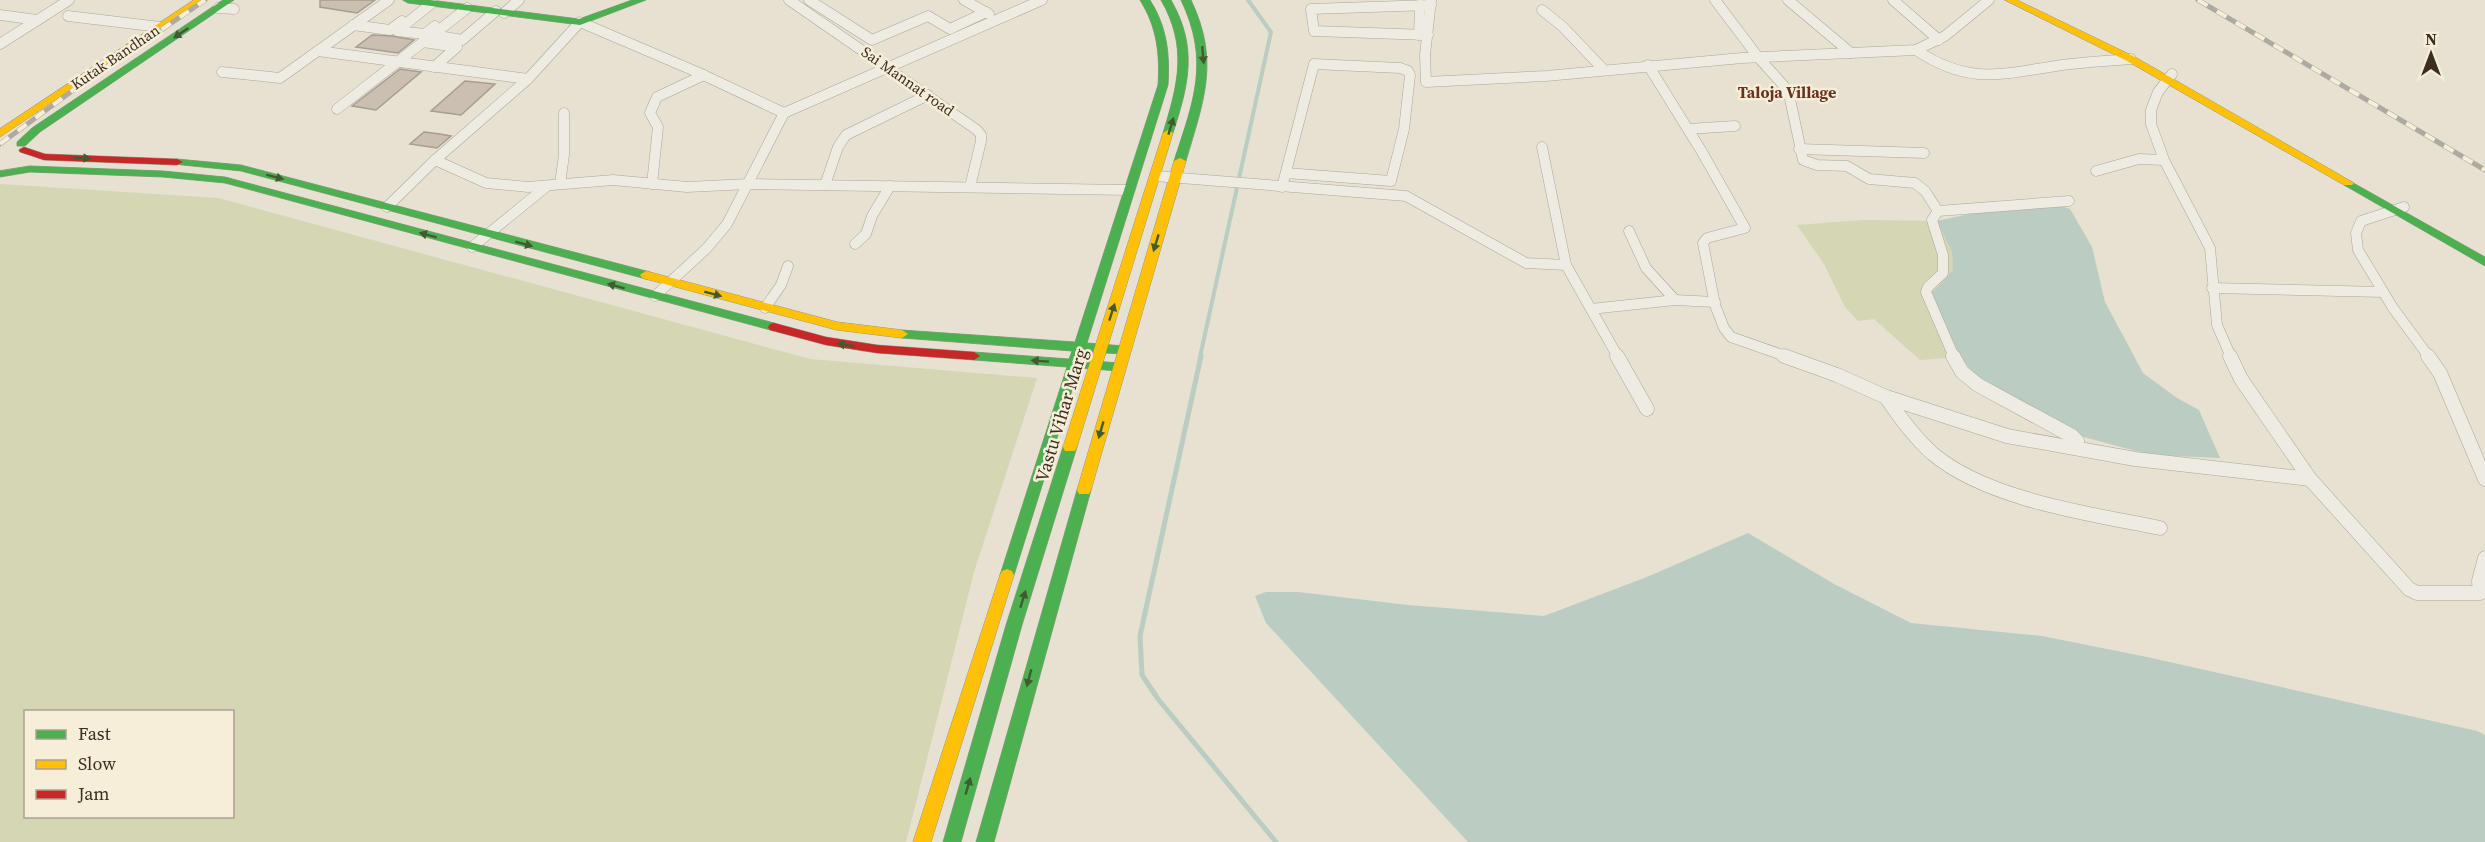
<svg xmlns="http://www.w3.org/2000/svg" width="2485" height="842" font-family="'Source Serif 4',serif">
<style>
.green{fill:#d4d6b4;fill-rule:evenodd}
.water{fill:#bbccc2}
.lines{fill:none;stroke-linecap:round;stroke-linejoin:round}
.stream-far1{stroke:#bbccc2;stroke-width:4}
.stream{stroke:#bbccc2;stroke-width:5}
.building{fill:#cabfb1;stroke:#a79d90;stroke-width:1.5}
.street-far1-casing{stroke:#aca699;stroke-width:11}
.street-casing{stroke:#aca699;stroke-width:15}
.fast-casing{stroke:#9b958a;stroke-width:1}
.slow-casing{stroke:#9b958a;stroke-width:1}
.jam-casing{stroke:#9b958a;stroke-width:1}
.street-far1{stroke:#eeebe2;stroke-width:10}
.street{stroke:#eeebe2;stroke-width:14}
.fast{fill:#4caf50;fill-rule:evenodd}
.slow{fill:#ffc107;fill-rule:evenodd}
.jam{fill:#c62828;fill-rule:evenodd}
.rail-casing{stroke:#aeaaa2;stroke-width:5}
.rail{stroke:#f6eed8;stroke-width:4;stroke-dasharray:11;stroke-linecap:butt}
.oneway{fill:#415b31}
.labels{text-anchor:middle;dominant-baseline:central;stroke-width:5;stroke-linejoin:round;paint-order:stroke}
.far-street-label{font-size:15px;fill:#3b2e20;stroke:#f6eed8}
.far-neighbourhood-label{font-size:16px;font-weight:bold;fill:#683220;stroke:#f6eed8}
.street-label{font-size:18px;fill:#3b2e20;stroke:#f6eed8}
</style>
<rect width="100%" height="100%" fill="#e6e1d1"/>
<g class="green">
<path d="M0,184L218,198L810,359L1037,378L974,572L906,842H0ZM26,712H232V816H26Z"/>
<path d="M1864,220L1937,221L1952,252L1961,357L1920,360L1874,319L1858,321L1845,307L1824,264L1797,225Z"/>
</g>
<g class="water">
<path d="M2055,204L2070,209L2092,247L2105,302L2143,373L2177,398L2199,410L2220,458L2151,455L2076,435L1980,382L1961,357L1931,294L1953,270L1952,252L1937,221L1974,213Z"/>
<path d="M1748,533L1834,584L1911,623L2042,636L2147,657L2477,731L2485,735V842H1468L1266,623L1255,596L1266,592H1298L1408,605L1544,616L1647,577Z"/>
</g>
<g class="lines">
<path class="stream-far1" d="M1200,357L1271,32L1248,0"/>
<path class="stream" d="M1201,356L1140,636L1142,675L1158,699L1276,842"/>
</g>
<g class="building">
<path d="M320,0H375L357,13L320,7Z"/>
<path d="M372,35L392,36L414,40L398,53L356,47Z"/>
<path d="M400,69L421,72L376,110L352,106Z"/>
<path d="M465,81L495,84L461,115L431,111Z"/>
<path d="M424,132L440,134L451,136L437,148L410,144Z"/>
</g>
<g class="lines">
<g class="street-far1-casing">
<g id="street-far1">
<path d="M789,0L977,130L981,135V141L970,187"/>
<path d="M809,0L872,40L928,16L950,29L986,12"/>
<path d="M964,0L989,14"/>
<path d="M1431,0L1425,55L1426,82L1546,76L1742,58L1916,50L1945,36L1989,0"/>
<path d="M1715,0L1758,57L1784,86L1790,99L1803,160L1817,165L1847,166L1869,179L1915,183L1925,191L1938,211"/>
<path d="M1788,0L1851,53"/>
<path d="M1893,0L1939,40"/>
<path d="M432,3L397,31L425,34L435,26"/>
<path d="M218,8L234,9"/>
<path d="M467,8L433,35L462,40L496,11"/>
<path d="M1542,10L1563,27L1604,70"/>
<path d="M504,13L519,0"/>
<path d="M0,15L37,20"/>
<path d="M68,16L160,27"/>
<path d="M353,25L390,30L402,21"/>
<path d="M1419,35L1420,5"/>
<path d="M1428,35L1314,31L1311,9L1431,5"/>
<path d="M0,44L69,0"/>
<path d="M1916,50C1970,86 2002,74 2062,65C2085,62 2108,61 2131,59"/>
<path d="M318,51L528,79"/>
<path d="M1648,65L1702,152L1745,228L1707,238L1703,243L1715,305L1724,328L1731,337L1788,357"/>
<path d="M222,72L280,78L389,0"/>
<path d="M2172,74L2158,92L2151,110V124L2164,160L2210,248L2217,325L2231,357"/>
<path d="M337,109L423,42L457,47L434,67"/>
<path d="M1688,129L1735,126"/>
<path d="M1542,147L1566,265"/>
<path d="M1799,149L1924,153"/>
<path d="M435,160L486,183L528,187L613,180L687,187L748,184L1128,190"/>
<path d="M2096,171L2139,159L2164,160"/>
<path d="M1155,176L1406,196L1526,263L1566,265L1618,357"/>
<path d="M560,184L564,155V113"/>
<path d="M652,184L658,127L650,113L657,97L704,75"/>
<path d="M825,185L838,147L846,135L928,95"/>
<path d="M1282,187L1314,64L1400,68L1408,71L1410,75L1404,129L1391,181L1286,173"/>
<path d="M387,207L435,160L528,79L580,22L697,72L784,113"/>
<path d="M2404,207L2361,221L2356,233L2358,250L2393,308L2429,357"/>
<path d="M1629,231L1646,268L1675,300"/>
<path d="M855,244L866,234L872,216L890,186"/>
<path d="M472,247L547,186"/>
<path d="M2212,288L2383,292"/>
<path d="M655,296L707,248L727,224L784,113L1042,0"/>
<path d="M765,308L781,285L788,266"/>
<path d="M1591,309L1675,300L1715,302"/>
<path d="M1954,357L1926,292L1928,287L1943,273V255L1932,220L1938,211L2069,201"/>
</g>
</g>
<g class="street-casing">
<g id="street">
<path d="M1617,356L1647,409"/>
<path d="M1784,356L1837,375L1886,397L2007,436L2135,459L2310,479"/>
<path d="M1953,356L1962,372L1978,385L2072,436L2077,441L2078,448"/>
<path d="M2230,356L2241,379L2310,479L2409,589L2417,593H2480L2479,581L2485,558"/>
<path d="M2428,356L2440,373L2485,479"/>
<path d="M1886,397C1900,418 1914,437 1933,454C1988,500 2091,514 2160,528"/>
</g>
</g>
<g class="fast-casing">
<g id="fast">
<path d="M223,0H234L40,132L25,146H17V142L32,128Z"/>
<path d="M403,0H430L579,19L632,0H646L580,25L408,3Z"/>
<path d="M1140,0H1150C1167,27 1170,53 1168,85L1087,343L1124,346L1130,350L1124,354L1085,352L1082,360L1119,363L1125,367L1119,371L1079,368L1014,575L1012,579L1007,581L1002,579L1000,575L1067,367L974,360L968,356L974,352L1069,359L1072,351L902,338L896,334L902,330L1075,342L1158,85C1160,54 1157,27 1140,0Z"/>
<path d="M1161,0H1171C1198,47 1189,84 1173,133L1168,136L1163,133C1178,84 1188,47 1161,0Z"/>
<path d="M1181,0H1191C1220,61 1204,100 1186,161L1180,164L1174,161C1194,100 1210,61 1181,0Z"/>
<path d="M177,159L241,165L650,272L652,275L646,279L241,171L173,164L171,162Z"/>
<path d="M30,166L163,171L225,177L774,323L780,327L774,331L225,183L163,177L30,172L0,177V171Z"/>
<path d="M2348,180L2485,257V266L2344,185V181Z"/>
<path d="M1070,442L1077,447L1022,625L961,842H943L1006,625L1063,447Z"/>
<path d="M1084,485L1089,486L1091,490L994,842H976L1077,490L1079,486Z"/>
</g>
</g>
<g class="slow-casing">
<g id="slow">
<path d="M194,0H205L0,137V129Z"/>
<path d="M2005,0H2017L2135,57L2354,183L2352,185H2344L2127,61Z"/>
<path d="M1168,130L1173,133L1077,447L1075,451H1065L1063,447L1163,133Z"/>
<path d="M1180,158L1186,161L1091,490L1089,494H1079L1077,490L1174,161Z"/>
<path d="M646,271L837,322L902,330L908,334L902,338L837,330L642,278L640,275Z"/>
<path d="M1007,569L1012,571L1014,575L931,842H913L1000,575L1002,571Z"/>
</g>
</g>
<g class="jam-casing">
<g id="jam">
<path d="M24,147L45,154L177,159L183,162L177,165L44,160L20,152L19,150Z"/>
<path d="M774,323L826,337L877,345L974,352L980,356L974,360L877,353L826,345L770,330L768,327L770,324Z"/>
</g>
</g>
<use href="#street-far1" class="street-far1"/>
<use href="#street" class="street"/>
<use href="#fast" class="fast"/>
<use href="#slow" class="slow"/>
<use href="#jam" class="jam"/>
<g class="rail-casing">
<g id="rail">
<path d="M2198,0L2485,170"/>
<path d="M0,144L72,91L205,0"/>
</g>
</g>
<use href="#rail" class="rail"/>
</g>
<defs><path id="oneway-solid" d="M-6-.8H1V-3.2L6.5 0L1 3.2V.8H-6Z" transform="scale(1.5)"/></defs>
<g class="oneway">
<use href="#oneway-solid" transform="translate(181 33) rotate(146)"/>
<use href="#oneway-solid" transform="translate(1203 55) rotate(85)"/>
<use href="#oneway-solid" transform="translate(1171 126) rotate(-73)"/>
<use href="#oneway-solid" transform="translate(82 158) rotate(2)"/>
<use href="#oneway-solid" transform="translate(275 177) rotate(15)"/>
<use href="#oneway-solid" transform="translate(428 235) rotate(-165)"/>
<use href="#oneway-solid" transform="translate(1156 243) rotate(107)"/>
<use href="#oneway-solid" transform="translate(524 244) rotate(15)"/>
<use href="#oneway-solid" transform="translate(616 286) rotate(-165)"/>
<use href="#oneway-solid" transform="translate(713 294) rotate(15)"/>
<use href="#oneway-solid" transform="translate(1112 312) rotate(-72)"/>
<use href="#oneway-solid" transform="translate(846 345) rotate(-171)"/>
<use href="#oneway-solid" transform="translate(1040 361) rotate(-176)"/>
<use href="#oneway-solid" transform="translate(1101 430) rotate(106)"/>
<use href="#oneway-solid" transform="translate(1023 599) rotate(-73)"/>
<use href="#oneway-solid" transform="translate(1029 678) rotate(105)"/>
<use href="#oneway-solid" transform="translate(968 786) rotate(-74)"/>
</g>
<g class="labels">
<g class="far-street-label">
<text transform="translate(115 57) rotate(-34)">Kutak Bandhan</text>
<text transform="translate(908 81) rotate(35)">Sai Mannat road</text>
</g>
<g class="far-neighbourhood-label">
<text x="1787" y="92">Taloja Village</text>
</g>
<g class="street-label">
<text transform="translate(1061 415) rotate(-73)">Vastu Vihar Marg</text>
</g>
</g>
<rect x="24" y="710" width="210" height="108" fill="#f6eed8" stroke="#aba18e" stroke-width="1.5"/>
<rect x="36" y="730" width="30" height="9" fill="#4caf50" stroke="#aba18e" stroke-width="1.5"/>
<text x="78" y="740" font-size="18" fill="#3b2e20">Fast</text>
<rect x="36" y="760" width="30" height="9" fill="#ffc107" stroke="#aba18e" stroke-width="1.5"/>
<text x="78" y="770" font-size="18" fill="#3b2e20">Slow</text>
<rect x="36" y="790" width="30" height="9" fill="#c62828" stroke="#aba18e" stroke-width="1.5"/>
<text x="78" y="800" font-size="18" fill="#3b2e20">Jam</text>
<g transform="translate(2431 54)" stroke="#f6eed8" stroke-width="4.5" paint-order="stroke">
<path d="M0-4.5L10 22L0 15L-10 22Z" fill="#3b2e20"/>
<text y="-9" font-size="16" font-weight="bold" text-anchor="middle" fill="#3b2e20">N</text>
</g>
</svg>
